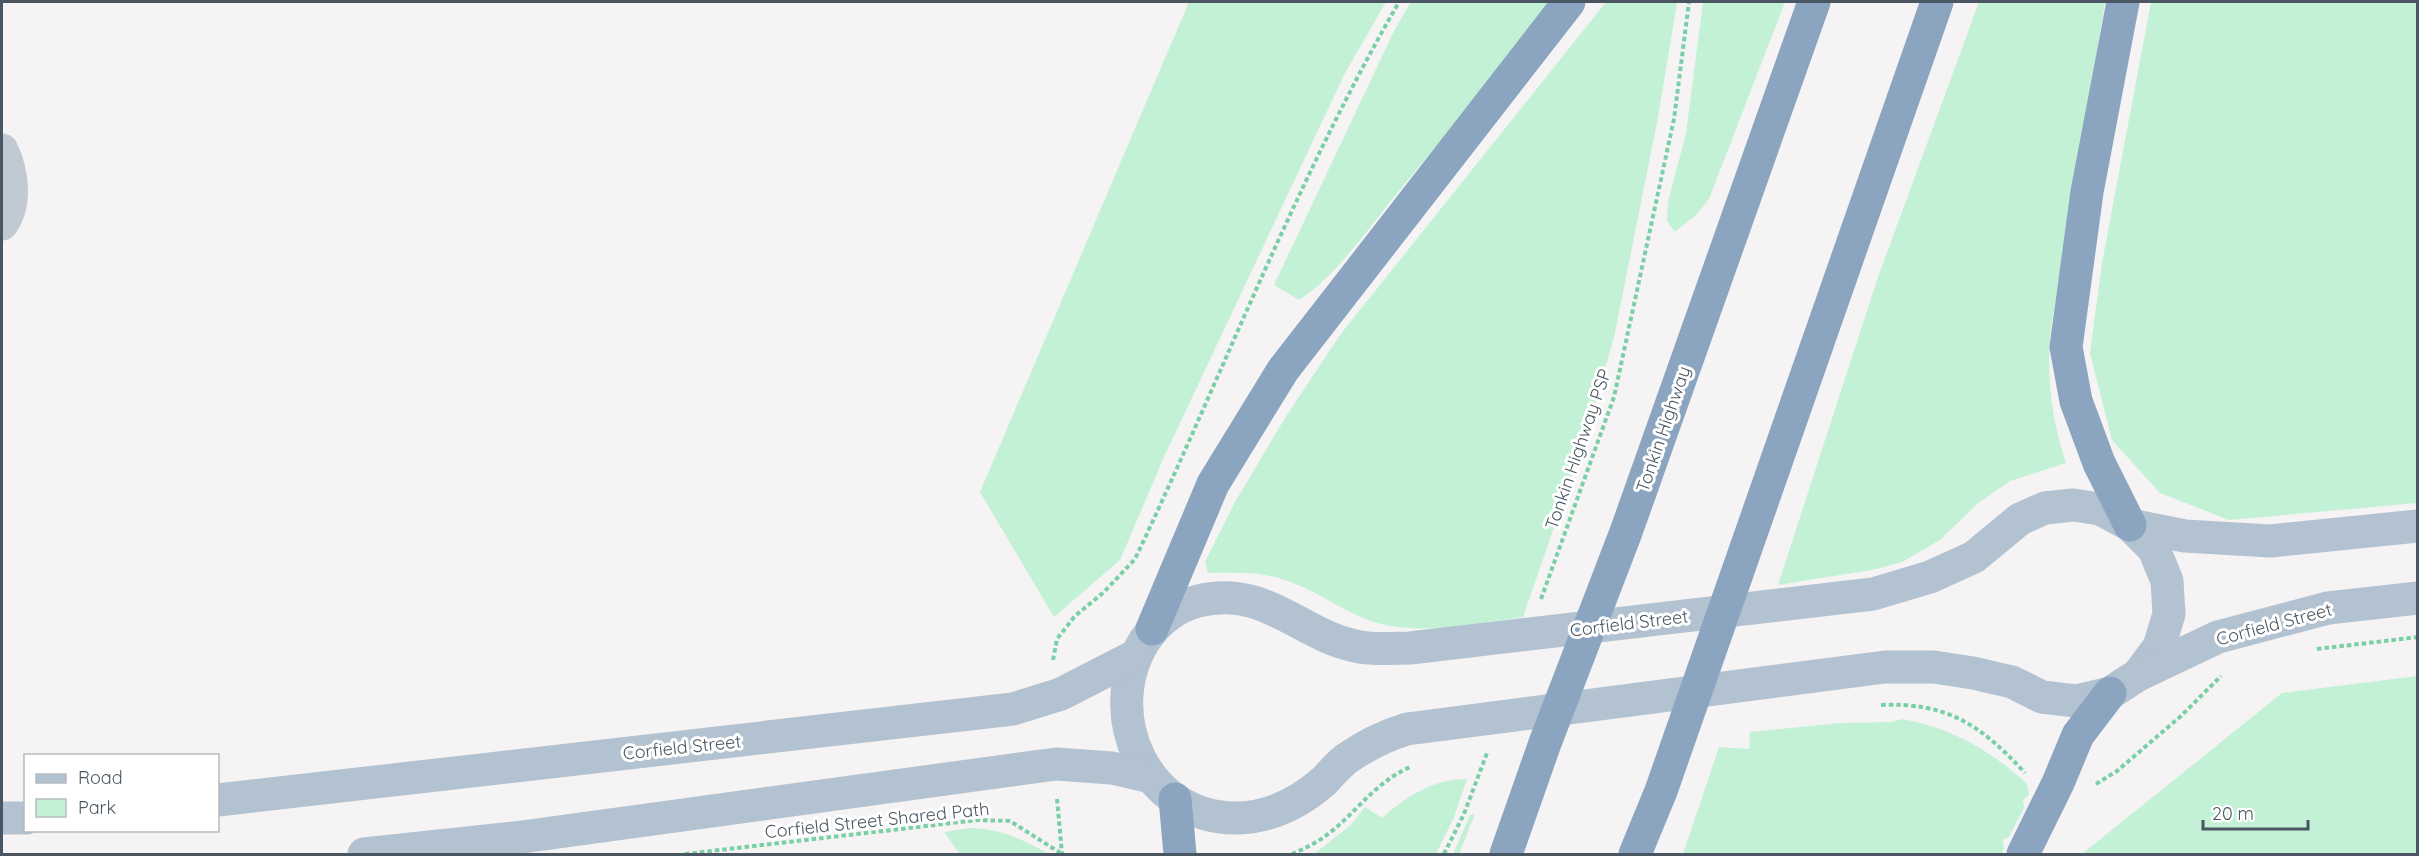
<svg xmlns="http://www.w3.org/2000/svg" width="2419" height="856" font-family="Quicksand,sans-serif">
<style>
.green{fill:#c3f1d5}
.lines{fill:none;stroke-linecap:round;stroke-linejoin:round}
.path{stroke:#7ad0a6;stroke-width:4;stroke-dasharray:4.5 3;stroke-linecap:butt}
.minor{stroke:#c1cad2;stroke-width:33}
.major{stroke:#b3c2d1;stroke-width:33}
.highway{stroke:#8ba5c1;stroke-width:33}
.labels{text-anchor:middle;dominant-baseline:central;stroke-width:6;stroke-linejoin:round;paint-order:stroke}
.street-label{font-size:18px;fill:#4a5661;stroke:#fff}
</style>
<rect width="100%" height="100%" fill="#f5f3f3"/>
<g class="green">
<path d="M1189,2H1386L1345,73L1164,457L1120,560L1054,617L980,492Z"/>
<path d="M1411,2H1550C1501,69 1448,132 1395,196C1365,232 1337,275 1299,300L1274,285L1395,29Z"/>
<path d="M1606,2L1677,3L1658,117L1614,337L1585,438L1523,617C1480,623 1434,633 1390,626C1351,619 1322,592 1285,580C1261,571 1234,573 1208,573L1205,562L1235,502L1285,418L1340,335Z"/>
<path d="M1703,2H1785L1709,199L1697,214L1675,232L1667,221L1668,201L1686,134Z"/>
<path d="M1979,2H2105L2051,328C2046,376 2051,417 2066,463L2010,481L1977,504L1940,540L1902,562L1877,569L1778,585L1877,280Z"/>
<path d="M2151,2H2417V503L2229,520L2160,493L2112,440L2090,353L2102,263Z"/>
<path d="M2417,676V854H2082L2282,693Z"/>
<path d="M1902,719C1952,728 1990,750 2027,784L2029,795L2023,800L2024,808L2009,837L2003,840L2004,849L2001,854H1683L1719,747L1749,749L1750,732L1841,723L1892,722Z"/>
<path d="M1467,779L1454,817L1436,854H1314L1351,825L1365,807L1382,818C1404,798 1435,778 1467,779Z"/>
<path d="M1475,814L1459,854H1453L1470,815Z"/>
<path d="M970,828C999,828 1023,840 1049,854H960L944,832Z"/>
</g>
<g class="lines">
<g class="path">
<path d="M1541,599L1614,397L1674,119L1689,2"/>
<path d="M2317,649L2418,637"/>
<path d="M1053,660L1057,639L1075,616L1104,592L1135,559C1223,374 1296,180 1399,2"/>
<path d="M1881,705C1948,702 1982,726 2025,773"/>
<path d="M2096,784L2117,771L2181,716L2221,676"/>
<path d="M1057,799L1062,854"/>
<path d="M685,854L978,820L1010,821L1062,854"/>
<path d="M1292,854C1306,848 1320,841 1332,831C1360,808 1375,783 1410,767"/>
<path d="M1444,854L1464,814L1487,753"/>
</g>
<path class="minor" d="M2,150C12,171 17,203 2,224"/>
<g class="major">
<path d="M2130,525L2154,549L2167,581L2169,614L2159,647L2138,675"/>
<path d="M2418,526L2270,541L2185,536L2130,525L2100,509L2073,505L2045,508L2020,519L1974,557L1930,577L1873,594L1410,648C1394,648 1376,650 1360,647C1301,637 1267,584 1198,601C1175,607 1158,621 1145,640C1098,714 1146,820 1238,818C1271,817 1299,803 1324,781C1331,774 1338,765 1346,759C1366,745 1384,736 1407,729L1885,667H1934L1973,673L2012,682L2042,697L2076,701L2110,693L2138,675L2218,637L2328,608L2418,598"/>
<path d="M218,800L1013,709L1061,694L1135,656"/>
<path d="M2,818H26"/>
<path d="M364,854L522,837L1056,764L1112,768L1151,777"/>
</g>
<g class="highway">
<path d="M2123,2L2087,192L2066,347L2076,401L2099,463L2130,525"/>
<path d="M1152,629L1213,484L1283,370L1569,2"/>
<path d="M1175,799L1180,854"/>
<path d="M1506,854L1545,743L1626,532L1814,2"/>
<path d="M1635,854L1661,791L1937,2"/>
<path d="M2023,854L2058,783L2078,735L2110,693"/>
</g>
</g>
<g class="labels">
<g class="street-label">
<text transform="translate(1663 429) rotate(-71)">Tonkin Highway</text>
<text transform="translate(1578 449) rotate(-71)">Tonkin Highway PSP</text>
<text transform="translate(1629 623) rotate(-7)">Corfield Street</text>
<text transform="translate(2274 624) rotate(-15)">Corfield Street</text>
<text transform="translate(682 747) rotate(-6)">Corfield Street</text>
<text transform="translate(877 820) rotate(-6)">Corfield Street Shared Path</text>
</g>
</g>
<rect width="2419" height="856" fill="none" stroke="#4a5661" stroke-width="6"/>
<rect x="24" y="754" width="195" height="78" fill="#ffffff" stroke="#b7bbc0" stroke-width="1.5"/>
<rect x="36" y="774" width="30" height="9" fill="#b3c2d1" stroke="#b7bbc0" stroke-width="1.5"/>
<text x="78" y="784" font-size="18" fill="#4a5661">Road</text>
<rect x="36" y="799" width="30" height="18" fill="#c3f1d5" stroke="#b7bbc0" stroke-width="1.5"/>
<text x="78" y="814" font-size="18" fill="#4a5661">Park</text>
<path d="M2203 820v9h105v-9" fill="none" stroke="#4a5661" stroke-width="3"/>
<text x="2212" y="820" font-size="18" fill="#4a5661" stroke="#ffffff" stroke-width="4.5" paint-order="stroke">20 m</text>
</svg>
